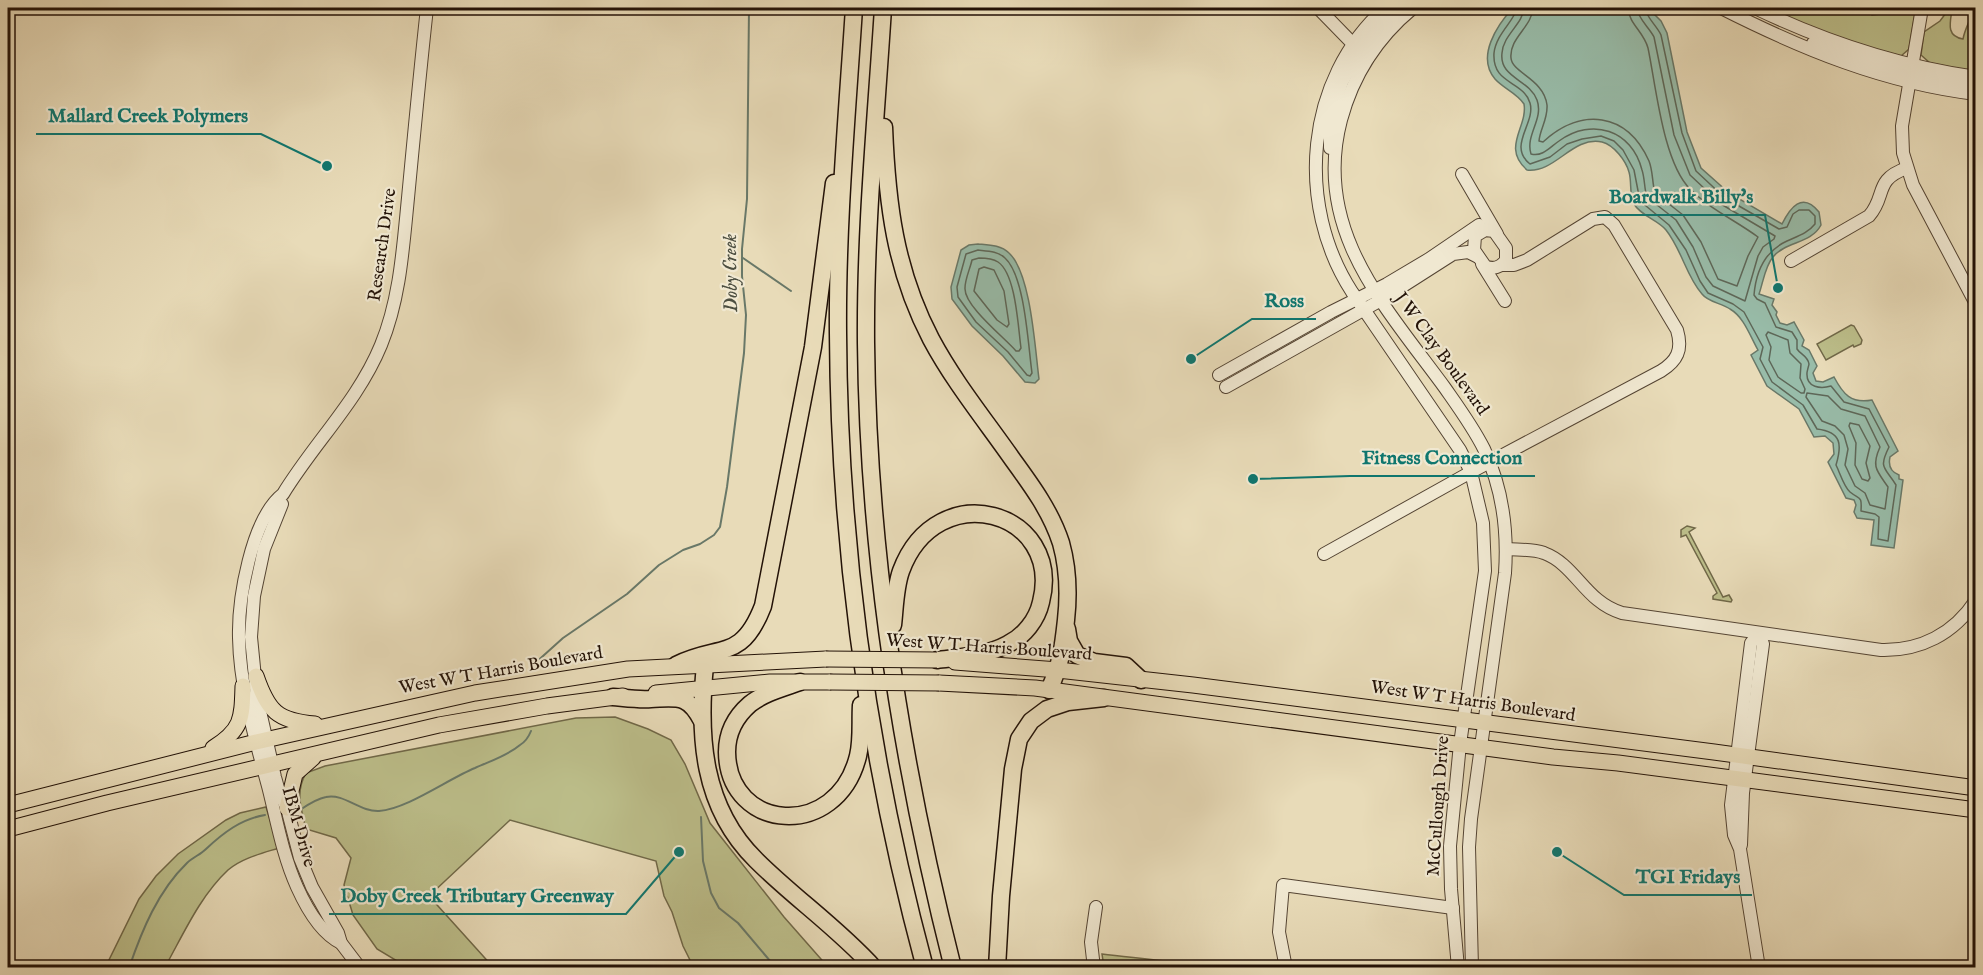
<svg xmlns="http://www.w3.org/2000/svg" width="1983" height="975" font-family="'IM FELL English',serif">
<style>
.green{fill:#bcbe8a;stroke:#706848;stroke-width:1.5}
.water{fill:#98bca9;stroke:#697868;stroke-width:1.5}
.lines{fill:none;stroke-linecap:round;stroke-linejoin:round}
.shore{stroke:#5e6758;stroke-width:1.5}
.stream{stroke:#697868;stroke-width:2}
.minor-casing{stroke:#544433;stroke-width:14}
.major-casing{stroke:#231207;stroke-width:17}
.highway-casing{stroke:#231207;stroke-width:19}
.minor{stroke:#f0e8d1;stroke-width:12}
.major{stroke:#e8dbb8;stroke-width:15}
.highway{stroke:#e8dbb8;stroke-width:16}
.major-bridge-casing{stroke:#231207;stroke-width:17;stroke-linecap:butt}
.major-bridge{stroke:#e8dbb8;stroke-width:15}
.labels{text-anchor:middle;dominant-baseline:central;stroke-width:4.5;stroke-linejoin:round;paint-order:stroke}
.street-label{font-size:18px;fill:#231207;stroke:#f0e8d1}
.water-label{font-size:20px;font-style:italic;fill:#4c4e40;stroke:#f0e8d1}
.leader{fill:none;stroke:#0f766e;stroke-width:2}
.callout-dot{fill:#0f766e;stroke:#f0e8d1;stroke-width:2}
.callout-label{font-size:20px;text-anchor:middle;font-weight:bold;fill:#0f766e;stroke:#f0e8d1;stroke-width:4.5;stroke-linejoin:round;paint-order:stroke}
</style>
<rect width="100%" height="100%" fill="#e8dbb8"/>
<filter id="stains"><feTurbulence type="fractalNoise" baseFrequency=".00333" numOctaves="4"/><feColorMatrix values="0 0 0 0 .2 0 0 0 0 .09 0 0 0 0 .02 0 0 0 .5 -.17"/></filter>
<radialGradient id="worn" r=".72"><stop offset=".6" stop-color="#630" stop-opacity="0"/><stop offset="1" stop-color="#630" stop-opacity=".3"/></radialGradient>
<g class="green">
<path d="M1765,8H1871L1872,15L1889,13L1888,8H1916L1909,49L1901,56L1852,43Z"/>
<path d="M1949,9L1952,10C1950,23 1946,36 1963,39C1965,28 1970,22 1972,12H1975V72L1930,63L1921,55L1924,32L1940,21Z"/>
<path d="M1851,325L1854,326L1862,340L1861,344L1854,347L1853,345L1826,360L1817,344Z"/>
<path d="M1687,526L1695,528L1689,532L1723,597L1729,595L1732,600L1731,602L1713,599V596L1717,593L1686,535L1681,537V530Z"/>
<path d="M615,717L648,729L671,740L685,764L710,823L784,917L828,967H697L691,962L683,946L672,912L664,896L656,861L510,820L429,896L493,967H407L377,949L353,915L344,885L351,858L336,838L306,829C301,808 295,792 306,773L325,766L576,718Z"/>
<path d="M266,807L279,848C263,853 242,858 228,870C200,896 183,935 165,967L105,968L139,899L156,876L178,854L226,820L240,813Z"/>
<path d="M1102,954C1159,960 1217,969 1274,965L1275,967H1104Z"/>
</g>
<g class="water">
<path d="M1513,8H1648L1661,21L1667,33L1687,132L1701,168L1729,193L1782,224C1790,208 1802,191 1819,212L1821,225C1811,244 1786,241 1773,257C1765,266 1763,283 1759,294L1774,299L1772,305L1777,312L1776,315L1780,323L1787,325L1794,322L1804,340L1802,346L1809,350L1817,366L1813,373L1816,381L1823,382L1834,377C1843,394 1851,404 1872,400L1898,451L1890,457C1888,466 1891,472 1899,475V479L1903,480L1894,548L1871,545L1874,520L1857,518L1854,512L1856,505L1854,500L1846,498L1828,462L1834,454L1833,443L1825,436L1814,437L1799,409L1767,386L1751,355L1758,350C1750,336 1744,317 1730,309C1721,303 1708,302 1702,294C1686,276 1682,250 1666,230C1658,220 1641,216 1634,204C1629,195 1632,182 1629,172C1626,161 1614,145 1602,142C1572,136 1556,173 1527,170C1501,147 1528,127 1524,104C1517,93 1504,89 1495,79C1476,57 1497,25 1513,8Z"/>
<path d="M978,244C989,245 1001,245 1009,253C1031,273 1035,349 1039,379L1035,383L1025,382L1003,356L972,326L952,299L951,287L961,250L969,245Z"/>
</g>
<g class="lines">
<g class="shore">
<path d="M1517,8C1515,20 1496,34 1494,53C1492,85 1523,80 1530,103C1536,123 1507,146 1530,164L1550,157L1567,144L1582,139L1601,136L1614,141L1623,150L1634,170L1640,201L1669,225L1686,250L1700,281L1708,293L1733,304L1744,312L1763,347L1760,359L1772,382L1803,405L1817,429C1842,432 1842,445 1836,465C1840,473 1844,487 1850,492C1860,500 1862,495 1861,511L1875,514L1879,517L1878,539L1888,541L1896,485C1885,467 1878,469 1889,447L1869,409L1844,402L1831,386C1821,389 1806,388 1807,373C1807,371 1809,365 1809,364C1808,356 1800,354 1797,349V340L1792,332L1776,327L1765,303L1757,299L1754,295C1756,271 1765,251 1787,241C1798,236 1808,233 1815,224V216L1809,210H1799L1793,214L1787,227L1779,229L1725,198L1696,171L1682,133L1661,35C1657,26 1646,17 1645,8"/>
<path d="M1524,8C1523,24 1503,35 1502,53C1499,78 1529,79 1537,100C1544,119 1525,135 1531,154C1543,157 1550,147 1559,141C1592,117 1632,130 1642,170C1645,179 1644,188 1647,197L1676,220L1693,247L1706,277L1713,286L1745,301L1758,256L1763,247L1774,239L1775,236L1721,204L1690,175L1674,135L1654,37C1649,27 1638,19 1637,8"/>
<path d="M1533,8C1532,27 1509,38 1511,58C1512,73 1544,79 1547,105C1548,119 1540,129 1539,141L1543,142C1581,107 1627,112 1649,161C1653,171 1652,182 1655,193L1683,215L1701,242L1718,279L1737,286L1748,256L1758,237C1735,220 1711,210 1690,189C1663,162 1656,86 1648,48C1644,32 1629,24 1628,8"/>
<path d="M978,250C987,251 998,251 1005,258C1025,276 1028,345 1032,373L1030,376L1027,375L1008,352L976,322L958,297L957,287L966,254Z"/>
<path d="M979,258C985,258 992,258 998,262C1016,274 1018,327 1021,348L1019,351H1016C1005,338 964,306 965,288C965,279 970,269 972,260Z"/>
<path d="M984,267L994,270L1004,291L1009,324L1007,327L997,320L974,291L979,269Z"/>
<path d="M1768,332L1788,340L1790,353L1801,364L1800,378L1805,389L1804,393H1801L1778,377L1769,360L1771,347L1766,335Z"/>
<path d="M1807,393L1828,396L1841,409L1865,416L1880,447C1871,467 1877,471 1888,487L1885,509L1870,505L1865,493L1855,486L1845,465L1848,449L1844,435L1835,426L1822,421L1806,397Z"/>
<path d="M1850,423L1859,425L1870,446L1866,463L1870,478L1868,481L1862,479L1855,465L1856,443L1849,426Z"/>
</g>
<g class="stream">
<path d="M743,258L791,291"/>
<path d="M533,665L563,638L627,594L659,565L683,550L700,544L714,535L720,527L727,487L744,353L746,315L742,276V249L747,199L749,8"/>
<path d="M297,812C306,806 315,799 326,797C344,793 360,812 379,811C407,809 448,779 475,768C490,761 507,756 520,745C525,742 529,736 531,731"/>
<path d="M701,817L703,861L711,893L719,908L738,923L776,968"/>
<path d="M129,968C142,930 158,891 187,863C193,857 200,855 206,849C223,833 241,819 265,815"/>
</g>
<g class="minor-casing">
<g id="minor">
<path d="M1318,8L1358,49"/>
<path d="M1385,8C1305,79 1295,204 1352,292L1460,450L1471,472L1483,523L1485,571L1460,744L1450,846L1451,889L1458,968"/>
<path d="M1413,8C1378,37 1353,75 1341,120C1312,230 1385,306 1445,388C1459,408 1473,427 1484,449C1503,489 1508,529 1505,573L1471,819L1469,847L1472,968"/>
<path d="M1721,8C1802,49 1884,83 1976,94"/>
<path d="M1755,8C1824,41 1899,66 1976,77"/>
<path d="M1922,8L1902,126L1903,153L1913,185L1976,304"/>
<path d="M1813,43L1896,70L1908,69L1913,64"/>
<path d="M1368,58L1364,51L1366,43L1399,8"/>
<path d="M1909,82L1912,79L1920,76L1976,85"/>
<path d="M1330,148V131L1333,109L1342,82L1356,58L1353,44"/>
<path d="M1462,174L1497,234"/>
<path d="M1485,230L1494,231L1506,248V260C1501,267 1493,270 1485,266L1474,250L1475,236Z"/>
<path d="M1791,261L1869,216C1887,196 1873,180 1907,168"/>
<path d="M1482,264L1505,301"/>
<path d="M1219,375L1331,312L1387,284L1429,259L1479,225"/>
<path d="M1226,387L1381,300L1453,254L1468,252L1478,257"/>
<path d="M282,504L264,549L254,596L251,637L257,698L275,777L280,795L287,808L300,858L312,887L338,933L341,943L360,968"/>
<path d="M1506,549C1519,550 1532,549 1544,553C1576,565 1585,602 1622,613L1881,650C1920,651 1954,634 1976,600"/>
<path d="M1324,554L1471,472L1661,371C1677,361 1683,350 1677,330L1614,225L1605,217L1593,219L1527,260L1514,265H1503"/>
<path d="M1759,633L1751,643L1731,805L1734,835L1740,849L1759,968"/>
<path d="M1741,845L1743,793L1763,644L1759,633"/>
<path d="M341,943C320,933 306,907 297,887C283,856 277,822 269,790C256,741 240,690 239,638C238,600 251,519 283,494C314,443 358,401 381,345C400,299 403,248 408,198C414,135 420,71 427,8"/>
<path d="M8,962L11,968"/>
<path d="M1094,968L1091,942L1096,907"/>
<path d="M1286,968L1279,932L1283,885L1453,908"/>
</g>
</g>
<g class="major-casing">
<g id="major">
<path d="M955,662L1058,670L1193,685L1714,752L1976,788"/>
<path d="M256,676C268,711 277,721 315,724"/>
<path d="M939,683L1035,688L1553,757L1618,763L1976,810"/>
<path d="M656,693L770,682H830"/>
<path d="M213,748C242,730 242,719 243,686"/>
<path d="M8,805L256,742L475,693L628,669L826,659"/>
<path d="M287,808L295,774L313,758"/>
<path d="M8,829L107,803L439,725L547,706L623,696"/>
</g>
</g>
<g class="highway-casing">
<g id="highway">
<path d="M854,8C847,116 837,225 838,333C839,548 869,760 925,968"/>
<path d="M883,8C876,119 865,230 866,343C868,554 901,763 953,968"/>
<path d="M884,127C887,204 895,270 931,339C954,382 985,420 1013,460C1032,486 1051,512 1061,543C1068,568 1069,593 1066,620C1063,648 1061,664 1049,690"/>
<path d="M893,625C895,608 895,588 901,571C937,474 1064,511 1041,602C1037,620 1024,636 1008,644C986,656 960,657 937,660"/>
<path d="M1067,629L1069,641L1077,655L1094,662L1126,666L1141,680"/>
<path d="M676,665C719,643 741,663 763,606L813,347L834,183"/>
<path d="M705,665C698,736 702,807 756,860C794,898 838,928 874,968"/>
<path d="M800,682C783,688 764,693 750,704C735,717 727,733 727,752C728,832 837,841 858,756C862,740 860,722 861,705"/>
<path d="M613,697C625,698 639,700 651,699C678,698 688,694 702,721"/>
<path d="M997,968L1001,896L1013,769L1019,739L1031,721L1047,709L1068,702L1104,698"/>
</g>
</g>
<use href="#minor" class="minor"/>
<use href="#major" class="major"/>
<use href="#highway" class="highway"/>
<g class="major-bridge-casing">
<g id="major-bridge">
<path d="M826,659L937,660"/>
<path d="M830,682L939,683"/>
</g>
</g>
<use href="#major-bridge" class="major-bridge"/>
</g>
<g class="labels">
<g class="street-label">
<text transform="translate(383 245) rotate(-82)">Research Drive</text>
<text transform="translate(1441 354) rotate(54)">J W Clay Boulevard</text>
<text transform="translate(989 648) rotate(4)">West W T Harris Boulevard</text>
<text transform="translate(501 671) rotate(-10)">West W T Harris Boulevard</text>
<text transform="translate(1473 702) rotate(8)">West W T Harris Boulevard</text>
<text transform="translate(1439 806) rotate(-86)">McCullough Drive</text>
<text transform="translate(298 827) rotate(74)">IBM Drive</text>
</g>
<g class="water-label">
<text transform="translate(731 273) rotate(-91)">Doby Creek</text>
</g>
</g>
<path class="leader" d="M327 166L261 134H36M1778 288L1765 215H1597M1191 359L1252 319H1316M1253 479L1350 476H1535M1557 852L1624 895H1752M679 852L626 914H329"/>
<g class="callout-dot">
<circle cx="327" cy="166" r="6"/>
<circle cx="1778" cy="288" r="6"/>
<circle cx="1191" cy="359" r="6"/>
<circle cx="1253" cy="479" r="6"/>
<circle cx="1557" cy="852" r="6"/>
<circle cx="679" cy="852" r="6"/>
</g>
<g class="callout-label">
<text x="148" y="122">Mallard Creek Polymers</text>
<text x="1681" y="203">Boardwalk Billy's</text>
<text x="1284" y="307">Ross</text>
<text x="1442" y="464">Fitness Connection</text>
<text x="1688" y="883">TGI Fridays</text>
<text x="477" y="902">Doby Creek Tributary Greenway</text>
</g>
<rect width="1983" height="975" fill="none" stroke="#e8dbb8" stroke-width="30"/>
<rect x="9" y="9" width="1965" height="957" fill="none" stroke="#231207" stroke-width="3"/>
<rect x="15" y="15" width="1953" height="945" fill="none" stroke="#231207" stroke-width="1.5"/>
<rect width="100%" height="100%" filter="url(#stains)"/>
<rect width="100%" height="100%" fill="url(#worn)"/>
</svg>
